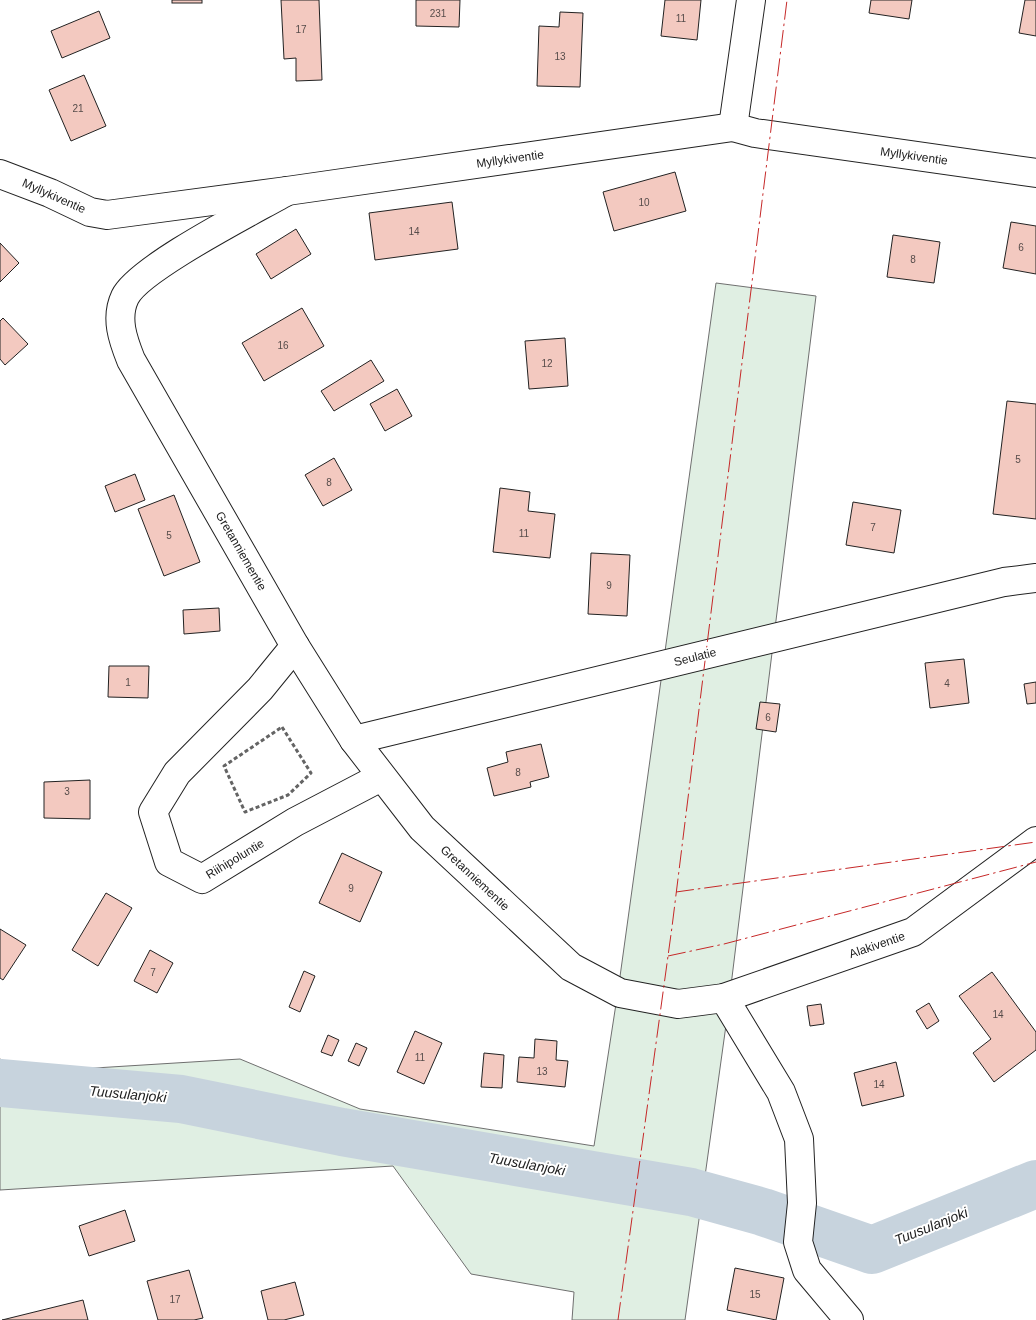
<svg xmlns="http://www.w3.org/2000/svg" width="1036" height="1320" font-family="Arial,sans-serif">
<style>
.green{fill:#e0efe3;stroke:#6f6f6f}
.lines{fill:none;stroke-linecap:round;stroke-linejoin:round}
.river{stroke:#c7d3dd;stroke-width:48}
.building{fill:#f3c9c0;stroke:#222}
.minor-casing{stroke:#222;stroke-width:30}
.path{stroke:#646464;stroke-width:3;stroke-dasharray:4 2.5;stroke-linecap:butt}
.minor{stroke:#fff;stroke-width:28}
.power{stroke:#c62828;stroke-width:1;stroke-dasharray:18 4 2.5 4;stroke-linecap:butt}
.labels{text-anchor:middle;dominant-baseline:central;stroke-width:4;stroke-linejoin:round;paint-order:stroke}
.number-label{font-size:10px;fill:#564c4a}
.street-label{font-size:12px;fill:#222;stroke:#fff}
.water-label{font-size:14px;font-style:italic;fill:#222;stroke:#fff}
</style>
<rect width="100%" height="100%" fill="#fff"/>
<path class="green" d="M716,283L816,296L727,1018L685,1320H572L574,1292L471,1274L393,1166L0,1190V1059L30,1072L240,1059L360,1109L594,1146L618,991Z"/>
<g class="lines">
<path class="river" d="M0,1083L181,1099L342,1132L691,1192L763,1212L872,1250L1036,1184"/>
</g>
<g class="building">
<rect x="172" y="0" width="30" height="3"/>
<path d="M281,0H319L322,80L296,81V58L284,59Z"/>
<path d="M416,0H460L459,27L416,26Z"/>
<path d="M665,0H701L697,40L661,36Z"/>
<path d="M871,0H912L909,19L869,13Z"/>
<path d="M1025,0H1036V36L1019,33Z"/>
<path d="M99,11L110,38L62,58L51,31Z"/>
<path d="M560,12L583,13L580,87L537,86L539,26L559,27Z"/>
<path d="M84,75L106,126L71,141L49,90Z"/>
<path d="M675,172L686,211L614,231L603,192Z"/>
<path d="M452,202L458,249L375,260L369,213Z"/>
<path d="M1011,222L1036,226V274L1003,268Z"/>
<path d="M296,229L311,254L271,279L256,254Z"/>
<path d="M893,235L940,242L934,283L887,277Z"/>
<path d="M0,243L19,263L0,282Z"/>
<path d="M302,308L324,346L264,381L242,343Z"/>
<path d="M3,318L28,344L5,365L0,359V321Z"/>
<path d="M565,338L568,386L529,389L525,341Z"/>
<path d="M371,360L384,381L334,411L321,391Z"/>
<path d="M397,389L412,416L385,431L370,404Z"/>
<path d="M1007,401L1036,404V519L993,514Z"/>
<path d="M334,458L352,490L323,506L305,475Z"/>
<path d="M135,474L145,500L115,512L105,486Z"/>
<path d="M500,488L530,492L528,511L555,514L550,558L493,552Z"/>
<path d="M174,495L200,562L164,576L138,509Z"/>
<path d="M853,502L901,510L894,553L846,545Z"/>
<path d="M591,553L630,555L627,616L588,614Z"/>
<path d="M219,608L220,631L184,634L183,610Z"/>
<path d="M964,659L969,703L930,708L925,663Z"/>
<path d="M109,666H149L148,698L108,697Z"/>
<path d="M1036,682V703L1027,704L1024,684Z"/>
<path d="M760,702L780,704L776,732L756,729Z"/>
<path d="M541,744L549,777L530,782L531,787L494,796L487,768L508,762L506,752Z"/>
<path d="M90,780V819L44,818V782Z"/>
<path d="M342,853L382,872L360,922L319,903Z"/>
<path d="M106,893L132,908L98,966L72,950Z"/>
<path d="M0,929L26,945L3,980L0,978Z"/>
<path d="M150,950L173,963L157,993L134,981Z"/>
<path d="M304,971L315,976L300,1012L289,1007Z"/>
<path d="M992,972L1036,1032V1050L994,1082L973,1053L991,1039L959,996Z"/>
<path d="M929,1003L939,1021L927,1029L916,1011Z"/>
<path d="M821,1004L824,1024L810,1026L807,1006Z"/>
<path d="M415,1031L442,1043L424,1084L397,1072Z"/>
<path d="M328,1035L339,1040L332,1056L321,1052Z"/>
<path d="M535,1039L557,1041L556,1060L568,1061L565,1087L517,1082L519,1057L534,1058Z"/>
<path d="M356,1043L367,1048L359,1066L348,1061Z"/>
<path d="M484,1053L504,1055L502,1088L481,1087Z"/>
<path d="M896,1062L904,1096L862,1106L854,1073Z"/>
<path d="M125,1210L135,1241L89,1256L79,1226Z"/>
<path d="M735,1268L784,1278L776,1320L727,1310Z"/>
<path d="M189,1270L203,1318L194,1320H158L147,1281Z"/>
<path d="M295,1282L304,1315L284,1320H268L261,1291Z"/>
<path d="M83,1300L88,1320H2Z"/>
</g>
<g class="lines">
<g class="minor-casing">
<g id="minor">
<path d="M751,0L733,127L755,133L1036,173"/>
<path d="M0,174L50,193L90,212L107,215L287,191L733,127"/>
<path d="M287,191C254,210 139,268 125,297C115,318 123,340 131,360L295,646L354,740L422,828L571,967L620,993L678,1004L724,998L913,932L1036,841"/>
<path d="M295,646L260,689L177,773L153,812L169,862L202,879L295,822L381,777"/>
<path d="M354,740L1004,582L1036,578"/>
<path d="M724,998L781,1092L799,1139L802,1203L798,1242L807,1270L849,1320"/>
</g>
</g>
<path class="path" d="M282,727L311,773L288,795L245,812L224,766Z"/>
<use href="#minor" class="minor"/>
<g class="power">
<path d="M676,892L1036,842"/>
<path d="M668,956L724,944L1036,862"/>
<path d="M618,1320L672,927L787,0"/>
</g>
</g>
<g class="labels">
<g class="number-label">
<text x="438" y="13">231</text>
<text x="681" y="18">11</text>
<text x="301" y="29">17</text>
<text x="560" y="56">13</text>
<text x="78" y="108">21</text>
<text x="644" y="202">10</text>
<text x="414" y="231">14</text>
<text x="1021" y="247">6</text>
<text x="913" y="259">8</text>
<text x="283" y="345">16</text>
<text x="547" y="363">12</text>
<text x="1018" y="459">5</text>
<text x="329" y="482">8</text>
<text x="873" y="527">7</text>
<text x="524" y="533">11</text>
<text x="169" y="535">5</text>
<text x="609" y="585">9</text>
<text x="128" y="682">1</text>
<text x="947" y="683">4</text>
<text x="768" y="717">6</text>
<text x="518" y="772">8</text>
<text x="67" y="791">3</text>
<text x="351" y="888">9</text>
<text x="153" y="972">7</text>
<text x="998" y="1014">14</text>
<text x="420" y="1057">11</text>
<text x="542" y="1071">13</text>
<text x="879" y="1084">14</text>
<text x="755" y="1294">15</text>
<text x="175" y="1299">17</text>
</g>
<g class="street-label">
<text transform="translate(914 156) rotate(8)">Myllykiventie</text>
<text transform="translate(510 159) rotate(-8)">Myllykiventie</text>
<text transform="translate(54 196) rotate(24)">Myllykiventie</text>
<text transform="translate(241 551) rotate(60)">Gretanniementie</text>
<text transform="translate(695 657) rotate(-14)">Seulatie</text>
<text transform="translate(235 859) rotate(-31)">Riihipoluntie</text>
<text transform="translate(475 878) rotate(43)">Gretanniementie</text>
<text transform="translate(877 945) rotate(-19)">Alakiventie</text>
</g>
<g class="water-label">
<text transform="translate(128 1094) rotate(5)">Tuusulanjoki</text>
<text transform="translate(527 1164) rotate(10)">Tuusulanjoki</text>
<text transform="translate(931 1226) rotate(-22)">Tuusulanjoki</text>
</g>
</g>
</svg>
